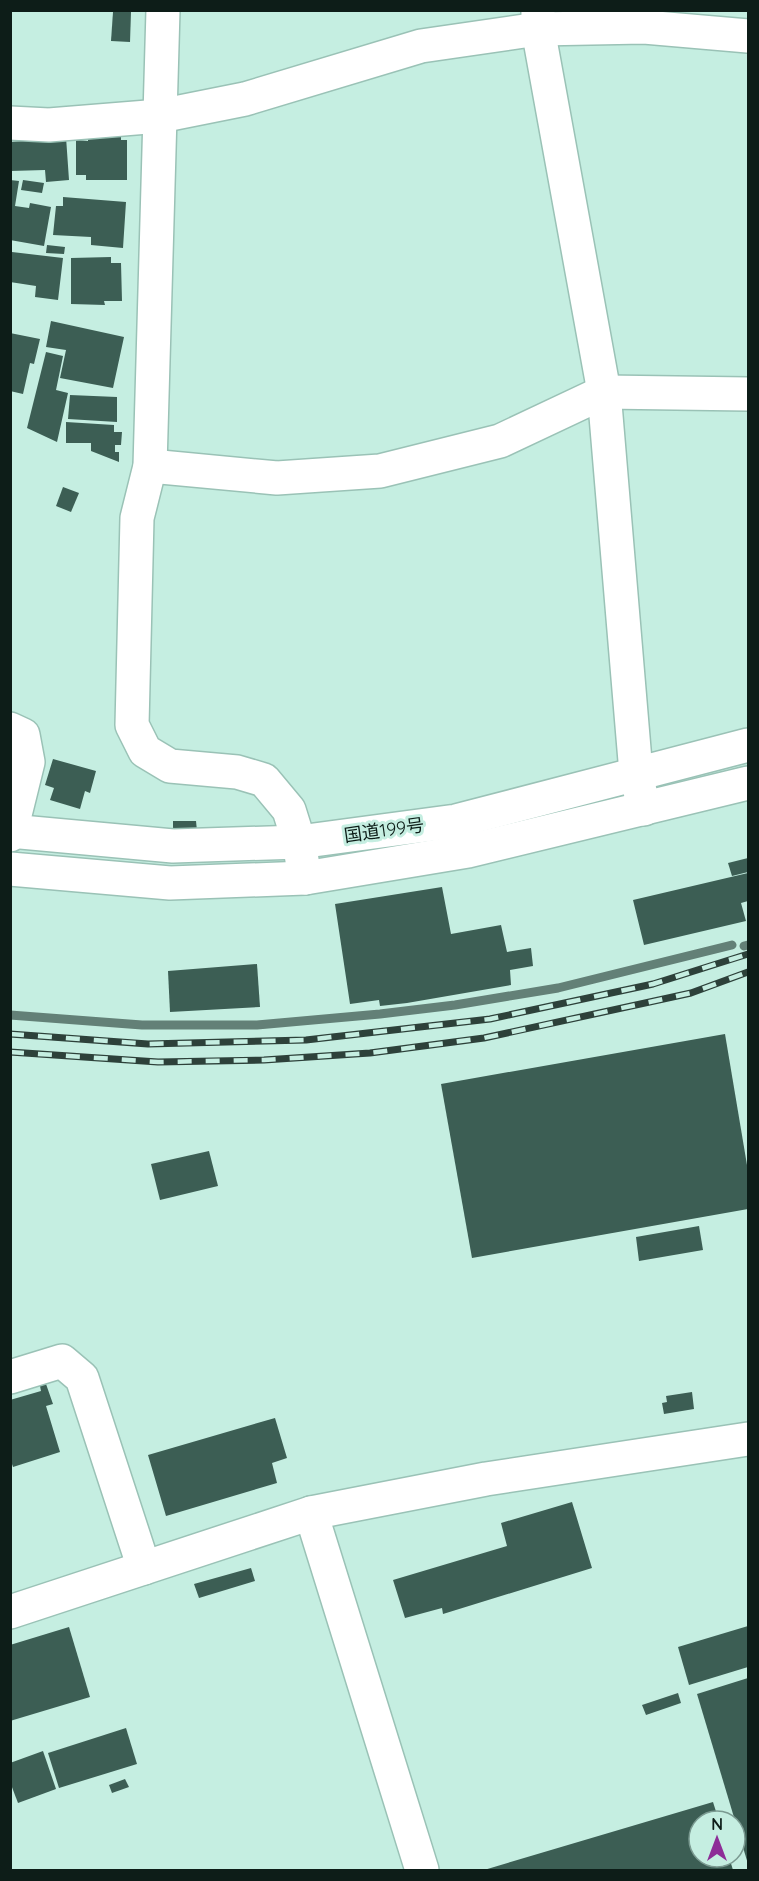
<svg xmlns="http://www.w3.org/2000/svg" width="759" height="1881" font-family="Quicksand,'Noto Sans JP',sans-serif">
<style>
.lines{fill:none;stroke-linecap:round;stroke-linejoin:round}
.stream{stroke:#638077;stroke-width:9}
.building{fill:#3c5e54}
.minor-casing{stroke:#9ac2b6;stroke-width:36}
.highway-casing{stroke:#9ac2b6;stroke-width:36}
.minor{stroke:#fff;stroke-width:33}
.highway{stroke:#fff;stroke-width:33}
.rail-casing{stroke:#2d413a;stroke-width:7}
.rail{stroke:#c5eee1;stroke-width:4.5;stroke-dasharray:14;stroke-linecap:butt}
.labels{text-anchor:middle;dominant-baseline:central;stroke-width:6;stroke-linejoin:round;paint-order:stroke}
.street-label{font-size:18px;fill:#0d1d18;stroke:#c5eee1}
</style>
<rect width="100%" height="100%" fill="#c5eee1"/>
<g class="lines">
<g class="stream">
<path d="M744,946L748,945"/>
<path d="M10,1015L142,1025H257L380,1014L455,1005L558,988L732,945"/>
</g>
</g>
<g class="building">
<path d="M113,12H131L130,42L111,41Z"/>
<path d="M121,130V140H127V180H86V175H76V140L88,141V134Z"/>
<path d="M23,133L66,137L69,180L46,182L45,170L10,171V142L23,141Z"/>
<path d="M10,180L19,181L15,206L29,208L30,203L51,207L44,246L10,240Z"/>
<path d="M23,180L44,183L42,193L21,190Z"/>
<path d="M63,197L126,202L123,248L91,245V237L53,235L56,206H63Z"/>
<path d="M47,245L65,247L64,254L46,253Z"/>
<path d="M12,252L63,258L58,300L35,297L36,286L10,282Z"/>
<path d="M111,257V263H121L122,301H104L105,305L71,304V258Z"/>
<path d="M51,321L124,337L113,388L60,378L66,350L46,347Z"/>
<path d="M10,333L40,339L34,364L30,363L23,394L10,391Z"/>
<path d="M46,352L63,356L56,390L68,393L57,442L27,428Z"/>
<path d="M70,395L117,397V422L68,419Z"/>
<path d="M66,422L114,425V432H122L121,445H115V452H119V462L91,451V443H66Z"/>
<path d="M63,487L79,493L71,512L56,506Z"/>
<path d="M53,759L96,771L90,793L85,791L80,809L50,800L54,788L45,785Z"/>
<path d="M173,821H196L197,831L173,830Z"/>
<path d="M748,858V872L732,876L728,863Z"/>
<path d="M748,873V901L741,903L746,921L644,945L633,900Z"/>
<path d="M442,887L451,934L501,925L507,952L531,948L533,966L510,970L511,985L407,1003L380,1006L379,1000L350,1004L335,904Z"/>
<path d="M257,964L260,1007L170,1012L168,971Z"/>
<path d="M725,1034L748,1171V1209L472,1258L441,1084Z"/>
<path d="M209,1151L218,1186L160,1200L151,1164Z"/>
<path d="M699,1226L703,1250L639,1261L636,1237Z"/>
<path d="M46,1384L53,1404L46,1406L60,1452L13,1467L10,1458V1400L41,1391L40,1386Z"/>
<path d="M692,1392L694,1409L664,1414L662,1403L667,1402L666,1396Z"/>
<path d="M275,1418L287,1458L272,1463L277,1483L166,1516L148,1455Z"/>
<path d="M572,1502L592,1568L443,1614L442,1608L405,1618L393,1580L507,1546L501,1523Z"/>
<path d="M251,1568L255,1581L199,1598L194,1584Z"/>
<path d="M748,1626V1667L689,1685L678,1647Z"/>
<path d="M69,1627L90,1697L10,1721V1645Z"/>
<path d="M748,1678V1864L697,1694Z"/>
<path d="M678,1693L681,1703L646,1715L642,1705Z"/>
<path d="M126,1728L137,1764L59,1788L48,1753Z"/>
<path d="M43,1751L56,1789L18,1803L10,1782V1763Z"/>
<path d="M125,1779L129,1787L112,1793L109,1785Z"/>
<path d="M713,1802L719,1821H699V1857H729L733,1870H484Z"/>
</g>
<g class="lines">
<g class="minor-casing">
<g id="minor">
<path d="M163,10L150,466L137,518L132,725L145,751L170,766L237,772L264,780L289,810L299,842L305,878"/>
<path d="M538,10V29L604,392L636,773L644,809"/>
<path d="M10,123L49,125L160,116L245,99L421,46L538,29L644,27L748,36"/>
<path d="M150,466L277,478L380,471L500,441L604,392L748,394"/>
<path d="M10,729L23,735L28,762L10,835"/>
<path d="M10,1377L62,1361L82,1378L144,1568"/>
<path d="M311,1513L422,1870"/>
<path d="M10,1612L311,1513L486,1479L748,1439"/>
</g>
</g>
<g class="highway-casing">
<g id="highway">
<path d="M10,831L173,846L299,842L456,821L748,745"/>
<path d="M10,869L170,883L305,878L468,851L748,783"/>
</g>
</g>
<use href="#minor" class="minor"/>
<use href="#highway" class="highway"/>
<g class="rail-casing">
<g id="rail">
<path d="M10,1034L148,1044L306,1040L490,1019L653,984L748,954"/>
<path d="M10,1052L158,1062L264,1060L370,1053L484,1038L691,993L748,972"/>
</g>
</g>
<use href="#rail" class="rail"/>
</g>
<g class="labels">
<g class="street-label">
<text transform="translate(384 830) rotate(-8)">国道199号</text>
</g>
</g>
<rect width="759" height="1881" fill="none" stroke="#0d1d18" stroke-width="24"/>
<g transform="translate(717 1839)"><circle r="28" fill="#c5eee1" stroke="#7b9a91" stroke-width="1.5"/>
<path d="M0-4.5L10 22L0 15L-10 22Z" fill="#8d2d97"/>
<text y="-9" font-size="16" font-weight="bold" text-anchor="middle" fill="#0d1d18">N</text>
</g>
</svg>
